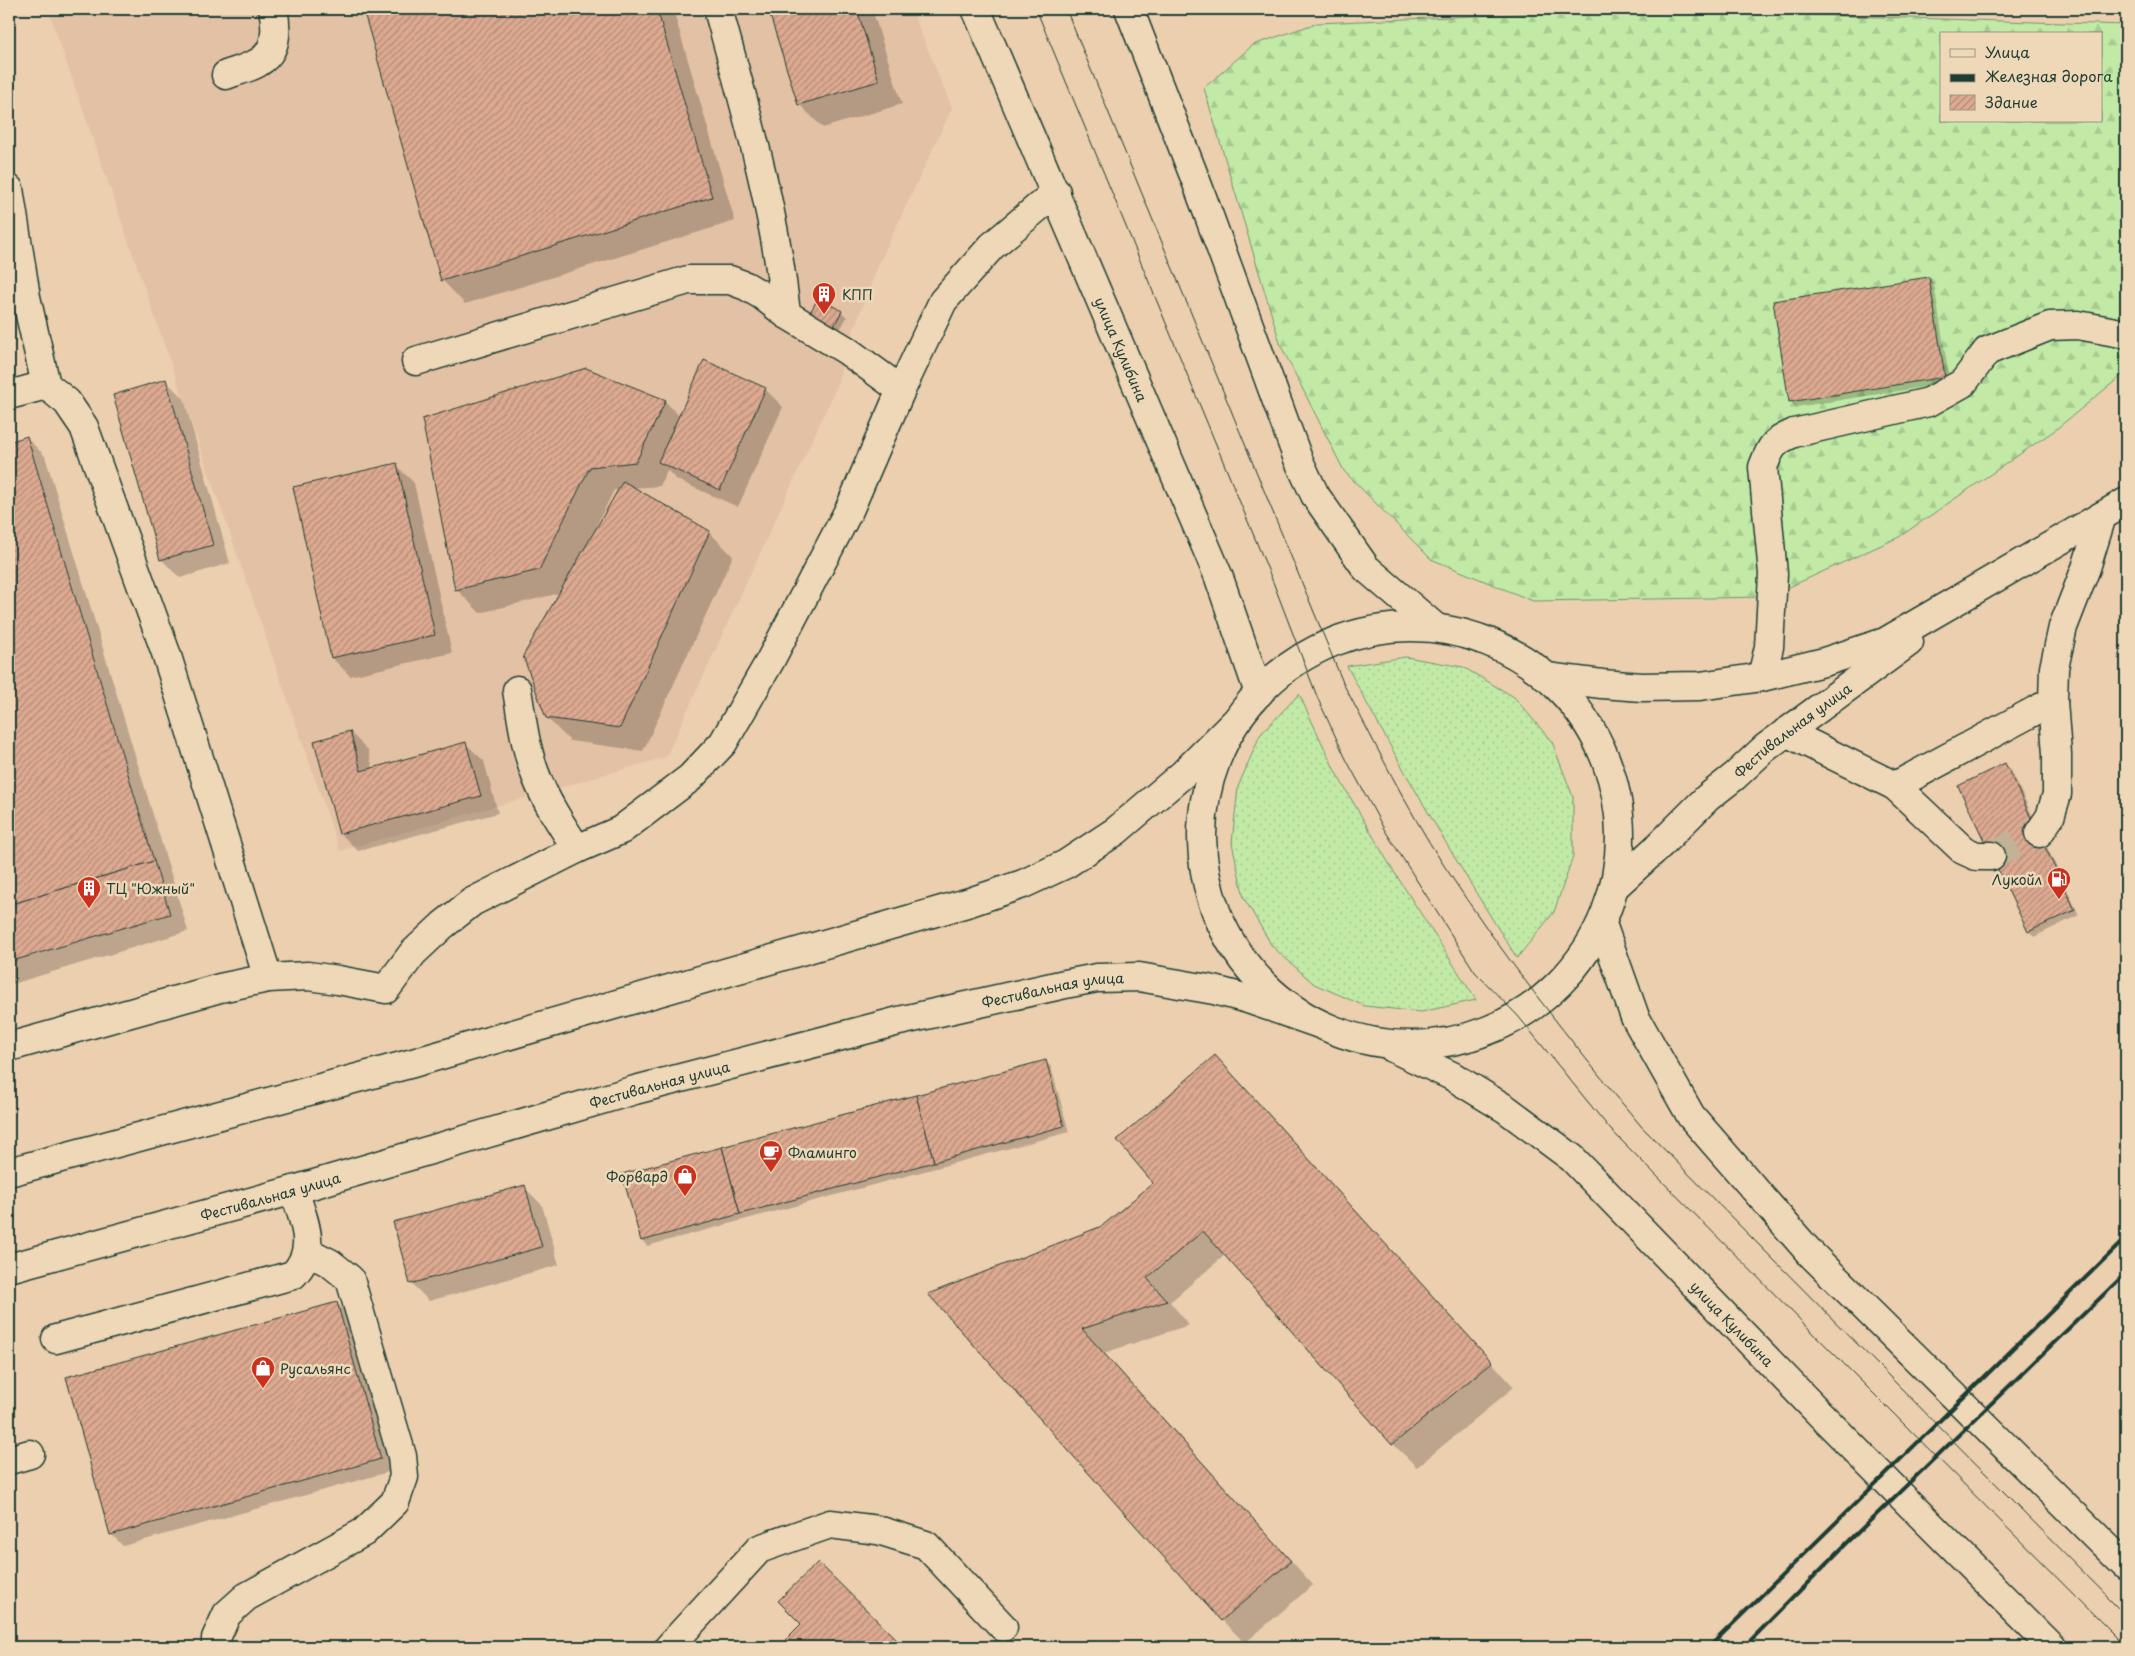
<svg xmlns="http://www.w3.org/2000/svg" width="2135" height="1656" font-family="'Playpen Sans',sans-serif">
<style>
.built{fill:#e3c1a4}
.grass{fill:url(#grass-dots);stroke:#70946d}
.forest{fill:url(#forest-firs);stroke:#70946d;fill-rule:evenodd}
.shadow{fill:#0003;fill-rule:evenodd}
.building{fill:url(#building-hatch);stroke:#1f3d34}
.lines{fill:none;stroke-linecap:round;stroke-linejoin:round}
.minor-tunnel{stroke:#c2b296;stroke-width:28;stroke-dasharray:28 14;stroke-linecap:butt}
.minor-casing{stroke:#1f3d34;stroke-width:31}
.major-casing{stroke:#1f3d34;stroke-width:31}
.minor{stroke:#efd8b7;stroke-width:28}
.major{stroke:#efd8b7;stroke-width:28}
.tram{stroke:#1f3d34;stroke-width:1}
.rail{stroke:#1f3d34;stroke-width:4}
.labels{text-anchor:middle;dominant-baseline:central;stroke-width:5;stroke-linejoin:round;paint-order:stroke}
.poi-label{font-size:14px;fill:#1f3d34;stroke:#efd8b7;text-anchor:start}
.street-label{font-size:14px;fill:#1f3d34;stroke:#efd8b7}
</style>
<defs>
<pattern id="grass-dots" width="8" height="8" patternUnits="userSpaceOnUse" patternTransform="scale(1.25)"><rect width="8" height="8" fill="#c2eaa6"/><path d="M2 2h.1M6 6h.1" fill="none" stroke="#a6ca90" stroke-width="1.8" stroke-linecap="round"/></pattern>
<pattern id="forest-firs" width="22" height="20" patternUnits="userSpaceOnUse" patternTransform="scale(1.25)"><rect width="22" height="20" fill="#c2eaa6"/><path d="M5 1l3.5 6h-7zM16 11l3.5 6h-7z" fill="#a6ca90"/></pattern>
<pattern id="building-hatch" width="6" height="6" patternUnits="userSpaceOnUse" patternTransform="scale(1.25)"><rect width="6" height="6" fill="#dda991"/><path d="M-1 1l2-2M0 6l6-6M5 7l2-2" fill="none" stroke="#b38b77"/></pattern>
</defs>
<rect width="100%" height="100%" fill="#ebcfaf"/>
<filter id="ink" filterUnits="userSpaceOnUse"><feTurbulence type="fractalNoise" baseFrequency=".02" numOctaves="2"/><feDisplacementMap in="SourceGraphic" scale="10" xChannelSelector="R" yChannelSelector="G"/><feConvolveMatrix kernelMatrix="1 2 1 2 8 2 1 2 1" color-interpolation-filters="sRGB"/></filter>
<g filter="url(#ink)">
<path class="built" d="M48,9H911L952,108L879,263L846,350L836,388L666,757L340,851Z"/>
<g class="grass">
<path d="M1406,657L1463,667L1514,697L1552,742L1573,797V856L1554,912L1517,958C1456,863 1400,766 1347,666Z"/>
<path d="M1299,694L1336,773L1391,867L1476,1000L1421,1012L1365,1006L1314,984L1272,946L1244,898L1232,843L1238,787L1260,735Z"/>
</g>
<path class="forest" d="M1631,9L2126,25V372L2055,430L1899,537L1767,597L1533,601L1431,559L1344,471L1281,346L1204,88L1253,45L1317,23ZM1941,34H2101V121H1941Z"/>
<g class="shadow">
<path d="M364,9H673L735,221L465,304L442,280Z"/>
<path d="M770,9H872L902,104L823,128L799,104Z"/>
<path d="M9,275L14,293L9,295Z"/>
<path d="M1929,278L1934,284L1950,383L1796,407L1790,401Z"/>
<path d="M841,312L847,317L836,337L813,325Z"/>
<path d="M166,381L184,399L230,563L180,578L162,560L114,395Z"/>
<path d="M765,389L783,407L738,507L677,480L667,470L660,486L633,488L709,532L733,556L643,751L570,741L547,718L560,593L480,613L456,589L423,420L665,401L680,417ZM614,490H619L597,529L595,528Z"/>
<path d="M27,438L45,456L188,931L9,985V443Z"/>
<path d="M396,465L414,483L452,653L350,676L332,658L294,487Z"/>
<path d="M350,732L368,750L373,769L466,744L484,761L498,813L358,851L340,833Z"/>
<path d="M2005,764L2011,770L2079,915L2034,937L2029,931Z"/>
<path d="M1215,1057L1238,1080L1514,1387L1417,1467L1393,1444L1225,1255L1170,1302L1189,1325L1104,1353L1313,1585L1245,1643L1222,1620L930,1294L1102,1227L1154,1183Z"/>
<path d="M1045,1061L1051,1067L1069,1132L647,1246L642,1240Z"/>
<path d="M524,1187L542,1205L559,1265L429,1301L411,1283Z"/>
<path d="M337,1303L349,1315L392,1471L123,1546L111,1534Z"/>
<path d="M818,1563L902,1647H780L803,1624Z"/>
</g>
<g class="building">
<path d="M363,9H657L712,197L441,281Z"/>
<path d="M768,9H857L879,81L798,105Z"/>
<path d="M1929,277L1945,377L1789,402L1773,301Z"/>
<path d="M818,298L842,311L830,333L806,320Z"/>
<path d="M704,360L766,388L720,490L658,462Z"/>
<path d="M586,368L666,400L636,462L590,467L539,570L455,590L422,419Z"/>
<path d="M166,379L213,545L160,560L113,395Z"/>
<path d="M27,436L154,861L9,905V442Z"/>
<path d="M397,463L435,635L331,658L293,487Z"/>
<path d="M623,481L710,531L620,728L546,718L523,656Z"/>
<path d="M350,731L361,771L466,742L481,796L339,834L314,741Z"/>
<path d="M2005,763L2075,910L2028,932L1958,786Z"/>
<path d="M154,861L170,914L9,962V905Z"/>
<path d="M1215,1055L1492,1362L1392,1445L1203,1231L1147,1278L1167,1301L1082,1329L1291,1561L1221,1621L928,1294L1102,1226L1153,1183L1117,1140Z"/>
<path d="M1046,1060L1064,1126L934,1162L916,1095Z"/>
<path d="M916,1095L934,1162L740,1214L722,1147Z"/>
<path d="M722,1147L740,1214L641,1241L622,1174Z"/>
<path d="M525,1185L542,1247L410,1284L393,1222Z"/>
<path d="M337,1302L381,1459L110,1535L66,1377Z"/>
<path d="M818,1562L904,1647H778L801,1624L778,1601Z"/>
</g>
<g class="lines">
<path class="minor-tunnel" d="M1991,856L2039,833"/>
<g class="minor-casing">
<g id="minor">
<path d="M718,9C746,110 775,209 786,314"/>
<path id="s1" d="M976,9L1218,575L1259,693"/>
<path d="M1129,9L1198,186L1298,459L1315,495L1366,568L1436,628"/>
<path d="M226,75C236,71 250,68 259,62C278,51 277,28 273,9"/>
<path d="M9,189L26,297L46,385"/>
<path d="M416,361L688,280H730L746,286L763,296L786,314L846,350L901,390"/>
<path d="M9,395L46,385L67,402L84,427L166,653L268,978"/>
<path d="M1762,677L1769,647L1773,574L1763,467C1771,446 1773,442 1794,433L1929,402L1963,383L1987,351L2050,326L2078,325L2126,334"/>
<path d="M517,690C522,719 525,748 536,776C546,802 562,826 577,849"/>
<path d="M1786,732L1895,786L2053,701L2054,668L2063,627L2086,568L2102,516"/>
<path d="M1895,786L1963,850L1976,856H1991"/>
<path d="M2039,833L2050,817L2057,794V754L2053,701"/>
<path d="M9,1047L220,988L268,978L308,976L338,980L386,989L413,953L443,925L472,902L577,849L621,830L690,778L723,743L770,661L850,508L901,390L943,301L992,246L1056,192"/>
<path d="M56,1339L293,1275C319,1249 303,1220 294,1190"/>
<path d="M9,1460L30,1454"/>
<path d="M216,1647V1638L227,1614L246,1597L364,1532L395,1502L404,1477L402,1456L350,1279L330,1263L308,1252"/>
<path d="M669,1647L759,1549L830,1524L878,1530L926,1545L1003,1627"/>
</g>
</g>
<g class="major-casing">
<g id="major">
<circle cx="1411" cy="836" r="209"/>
<path d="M1546,677L1602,684L1642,687L1700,686L1762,677L1824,662L1885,642L2126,502"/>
<path id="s2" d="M1614,887L1661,844L1707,798L1735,776L1765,748L1909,642"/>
<path d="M1602,924L1635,1017L1691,1116L1810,1253L2126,1566"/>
<path id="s3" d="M1393,1048L1452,1076L1506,1109L1572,1158L1821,1415L2052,1647"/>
<path d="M9,1172L413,1063L970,902L1023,884L1066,864L1116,831L1183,774L1238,719"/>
<path id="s4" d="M9,1268L294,1190L635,1090L899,1021L1065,984L1097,978L1139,977L1214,990L1248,999L1317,1023"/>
</g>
</g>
<use href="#minor" class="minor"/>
<use href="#major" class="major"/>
<g class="tram">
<path d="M1036,9L1273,582L1318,699L1346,759L1384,829L1475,972L1518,1016L1610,1129L2126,1647"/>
<path d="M1066,9L1344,685C1376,745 1406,807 1443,864C1503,956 1571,1042 1641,1126L2126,1615"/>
</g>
<g class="rail">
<path d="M1709,1647L2126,1238"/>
<path d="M1744,1647L1846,1544L2126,1273"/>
</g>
</g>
</g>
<defs>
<g id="building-pin" transform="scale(1.25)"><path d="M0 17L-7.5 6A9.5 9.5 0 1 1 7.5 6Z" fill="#c8321e" stroke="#efd8b7"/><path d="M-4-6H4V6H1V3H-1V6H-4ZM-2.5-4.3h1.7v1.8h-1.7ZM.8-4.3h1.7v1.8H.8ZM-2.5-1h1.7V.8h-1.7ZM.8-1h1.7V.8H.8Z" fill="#fff"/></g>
<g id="fuel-pin" transform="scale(1.25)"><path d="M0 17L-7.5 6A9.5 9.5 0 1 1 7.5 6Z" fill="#c8321e" stroke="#efd8b7"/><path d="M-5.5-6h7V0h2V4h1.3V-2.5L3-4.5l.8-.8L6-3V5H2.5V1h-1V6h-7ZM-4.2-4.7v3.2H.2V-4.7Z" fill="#fff"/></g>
<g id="cafe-pin" transform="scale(1.25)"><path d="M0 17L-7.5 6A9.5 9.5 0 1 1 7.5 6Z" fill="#c8321e" stroke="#efd8b7"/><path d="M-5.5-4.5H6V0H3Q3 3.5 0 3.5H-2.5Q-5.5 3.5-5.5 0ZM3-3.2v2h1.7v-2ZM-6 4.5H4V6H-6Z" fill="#fff"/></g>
<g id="shop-pin" transform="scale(1.25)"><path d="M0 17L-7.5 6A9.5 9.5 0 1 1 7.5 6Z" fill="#c8321e" stroke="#efd8b7"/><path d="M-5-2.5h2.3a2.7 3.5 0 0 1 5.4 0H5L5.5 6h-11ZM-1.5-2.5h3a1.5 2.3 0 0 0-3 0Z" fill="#fff"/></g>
</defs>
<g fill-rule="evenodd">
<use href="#building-pin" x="824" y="294"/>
<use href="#fuel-pin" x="2059" y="879"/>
<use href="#building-pin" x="89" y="888"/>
<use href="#cafe-pin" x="771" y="1152"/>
<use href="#shop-pin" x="685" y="1176"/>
<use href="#shop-pin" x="263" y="1368"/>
</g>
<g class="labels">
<g class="poi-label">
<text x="842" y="294">КПП</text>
<text x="2042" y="879" text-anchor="end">Лукойл</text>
<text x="106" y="888">ТЦ "Южный"</text>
<text x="788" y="1152">Фламинго</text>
<text x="668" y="1176" text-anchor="end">Форвард</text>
<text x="280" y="1368">Русальянс</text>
</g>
<g class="street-label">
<text stroke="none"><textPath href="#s1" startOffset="370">улица Кулибина</textPath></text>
<text stroke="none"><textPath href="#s2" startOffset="238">Фестивальная улица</textPath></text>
<text stroke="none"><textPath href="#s4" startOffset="1081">Фестивальная улица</textPath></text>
<text stroke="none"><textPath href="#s4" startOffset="676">Фестивальная улица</textPath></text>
<text stroke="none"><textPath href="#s4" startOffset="271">Фестивальная улица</textPath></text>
<text stroke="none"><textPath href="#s3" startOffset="441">улица Кулибина</textPath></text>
</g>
</g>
<rect width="2135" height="1656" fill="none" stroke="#efd8b7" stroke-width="30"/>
<rect x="15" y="15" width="2105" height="1626" fill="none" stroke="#1f3d34" stroke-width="2" filter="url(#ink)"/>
<rect x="1940" y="32" width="162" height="90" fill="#efd8b7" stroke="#9c9a83"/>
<rect x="1950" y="49" width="25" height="8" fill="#efd8b7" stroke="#9c9a83"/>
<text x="1985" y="58" font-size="15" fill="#1f3d34">Улица</text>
<rect x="1950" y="74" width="25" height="8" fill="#1f3d34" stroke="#9c9a83"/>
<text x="1985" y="82" font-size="15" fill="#1f3d34">Железная дорога</text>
<rect x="1950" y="95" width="25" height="15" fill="url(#building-hatch)" stroke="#9c9a83"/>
<text x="1985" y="108" font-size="15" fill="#1f3d34">Здание</text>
</svg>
